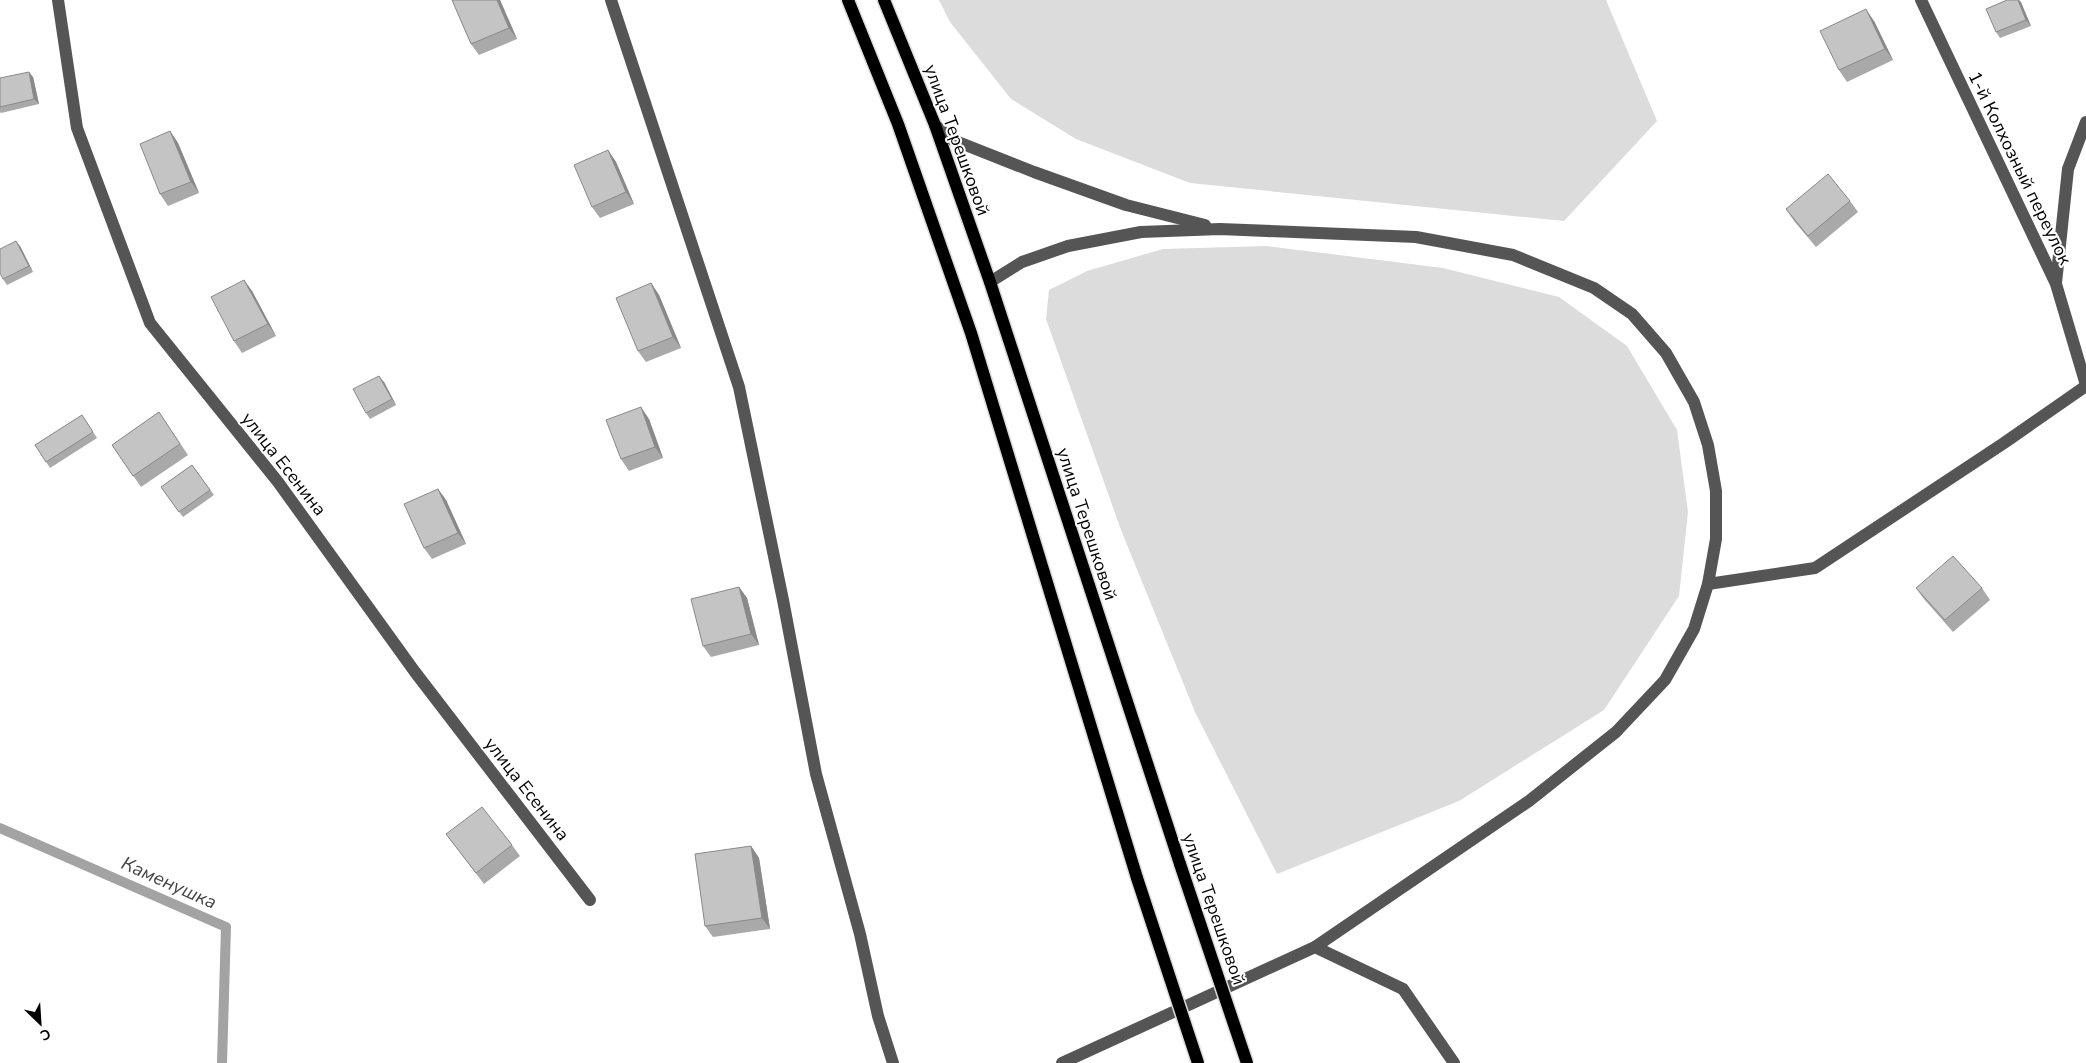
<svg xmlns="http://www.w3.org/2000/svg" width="2086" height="1063" font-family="'Nunito Sans',sans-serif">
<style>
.green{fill:#dcdcdc}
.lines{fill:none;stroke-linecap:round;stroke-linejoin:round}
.stream{stroke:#a3a3a3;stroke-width:10}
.major-casing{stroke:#dbdbdb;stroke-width:15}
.minor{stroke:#555;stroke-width:12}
.major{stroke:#000;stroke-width:12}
.major-bridge-casing{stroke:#dbdbdb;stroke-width:15;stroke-linecap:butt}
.major-bridge{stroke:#000;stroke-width:12}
.wall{fill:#a9a9a9}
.shaded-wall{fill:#898989}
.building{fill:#c4c4c4;stroke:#898989}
.labels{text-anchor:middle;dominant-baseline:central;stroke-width:4;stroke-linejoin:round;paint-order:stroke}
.street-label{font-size:18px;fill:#000;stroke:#fff}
.water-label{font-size:19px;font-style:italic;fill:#444;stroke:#fff}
</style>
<rect width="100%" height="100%" fill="#fff"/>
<g class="green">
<path d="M939,0H1606L1657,121L1564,221L1190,183L1076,139L1011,99L950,22Z"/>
<path d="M1267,246L1443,268L1559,297L1627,346L1677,430L1688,512L1679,596L1604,710L1459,801L1277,874L1195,712L1121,530L1046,319L1049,290L1087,271L1163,249Z"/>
</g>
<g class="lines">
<path class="stream" d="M0,828L226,927L222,1063"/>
<g class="major-casing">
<g id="major">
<path d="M848,0L898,124L971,333L1137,878"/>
<path d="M884,0L935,125L990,282L1180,864"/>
</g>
</g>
<g class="minor">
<path d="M58,0L77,128L150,323L278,482L415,672L590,900"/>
<path d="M611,0L739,387L783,600L816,774L860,934L878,1016L893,1063"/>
<path d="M1921,0L2056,284L2086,385"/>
<path d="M935,125L953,140L1034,172L1126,205L1205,225"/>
<path d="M990,282L1022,262L1068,246L1141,232L1220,229L1416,237L1513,255L1594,288L1632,314L1666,353L1694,402L1708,445L1716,491V539L1708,584L1694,629L1665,680L1616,732L1529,801L1315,947L1062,1063"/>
<path d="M2056,283L2068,169L2086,122"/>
<path d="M1708,584L1815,568L2004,443L2086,386"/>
<path d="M1315,947L1403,989L1454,1063"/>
</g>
<use href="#major" class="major"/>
<g class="major-bridge-casing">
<g id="major-bridge">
<path d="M1180,864L1247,1063"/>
<path d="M1137,878L1198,1063"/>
</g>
</g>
<use href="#major-bridge" class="major-bridge"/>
</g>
<g class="wall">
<path d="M452,0H500L517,39L479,55L471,44Z"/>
<path d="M2007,0H2019L2031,26L2000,38L1996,32Z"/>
<path d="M1874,21L1893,60L1847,82L1839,70Z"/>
<path d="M33,77L39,104L1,113L0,112V78Z"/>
<path d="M170,131L178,143L199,193L168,206L160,194Z"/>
<path d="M608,150L616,162L634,204L600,218L592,207Z"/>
<path d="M1850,201L1858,212L1816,247L1794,221L1786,209Z"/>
<path d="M20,246L33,272L7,285L3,279Z"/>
<path d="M244,280L252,291L276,336L242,353L234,341Z"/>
<path d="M651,283L659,295L681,348L646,362L638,351Z"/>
<path d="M384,382L396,405L370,419L366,413Z"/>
<path d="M159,412L188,455L141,487L112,445Z"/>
<path d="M82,415L97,438L50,468L35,445Z"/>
<path d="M649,419L663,458L629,471L621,459Z"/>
<path d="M192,465L214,495L183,517L161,487Z"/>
<path d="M438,489L446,500L466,544L432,559L424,548Z"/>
<path d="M739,587L747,598L759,645L711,657L703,646Z"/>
<path d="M1916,588H1982L1990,600L1953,632L1924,599Z"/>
<path d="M446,834L512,845L520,856L484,884Z"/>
<path d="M751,846L759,858L770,929L713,937L705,926Z"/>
</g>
<g class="shaded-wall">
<path d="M497,0H500L517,39L509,28Z"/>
<path d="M2018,0H2019L2021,2L2031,26L2026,20Z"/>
<path d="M1866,9L1874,21L1893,60L1885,49Z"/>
<path d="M29,72L33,77L39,104L34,99Z"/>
<path d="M170,131L178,143L199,193L191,182Z"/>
<path d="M608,150L616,162L634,204L626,192Z"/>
<path d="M16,241L20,246L33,272L29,266Z"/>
<path d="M244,280L252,291L276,336L268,324Z"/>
<path d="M651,283L659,295L681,348L673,337Z"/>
<path d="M379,376L384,382L396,405L392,399Z"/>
<path d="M641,407L649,419L663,458L655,447Z"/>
<path d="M438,489L446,500L466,544L458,533Z"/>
<path d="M739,587L747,598L759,645L751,634Z"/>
<path d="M751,846L759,858L770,929L762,918Z"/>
</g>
<g class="building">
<path d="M452,0H497L509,28L471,44Z"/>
<path d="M2007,0H2018L2026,20L1996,32L1986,9Z"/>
<path d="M1866,9L1885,49L1839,70L1820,31Z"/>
<path d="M29,72L34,99L0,107V78Z"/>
<path d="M170,131L191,182L160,194L140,144Z"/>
<path d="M608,150L626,192L592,207L574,165Z"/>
<path d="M1828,174L1850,201L1808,236L1786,209Z"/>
<path d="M16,241L29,266L3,279L0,273V249Z"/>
<path d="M244,280L268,324L234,341L211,297Z"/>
<path d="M651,283L673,337L638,351L616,298Z"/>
<path d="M379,376L392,399L366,413L353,389Z"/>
<path d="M641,407L655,447L621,459L606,420Z"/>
<path d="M159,412L180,444L133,476L112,445Z"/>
<path d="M82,415L93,432L46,462L35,445Z"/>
<path d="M192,465L210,490L179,512L161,487Z"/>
<path d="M438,489L458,533L424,548L404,504Z"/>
<path d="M1953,556L1982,588L1945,620L1916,588Z"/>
<path d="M739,587L751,634L703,646L691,599Z"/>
<path d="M482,807L512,845L476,873L446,834Z"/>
<path d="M751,846L762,918L705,926L695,854Z"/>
</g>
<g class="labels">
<g class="street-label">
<text transform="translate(957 140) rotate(70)">улица Терешковой</text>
<text transform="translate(2020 168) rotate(64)">1-й Колхозный переулок</text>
<text transform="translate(284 464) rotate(52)">улица Есенина</text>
<text transform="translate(1087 524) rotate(72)">улица Терешковой</text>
<text transform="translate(527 789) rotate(52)">улица Есенина</text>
<text transform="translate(1214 909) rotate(71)">улица Терешковой</text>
</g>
<g class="water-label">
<text transform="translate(169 883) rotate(24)">Каменушка</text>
</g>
</g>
<g transform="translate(40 1023) rotate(155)" stroke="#ffffff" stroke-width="4" paint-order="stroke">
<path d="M0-4L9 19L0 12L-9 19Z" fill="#000000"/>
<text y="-8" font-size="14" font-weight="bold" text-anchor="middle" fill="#000000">С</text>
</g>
</svg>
